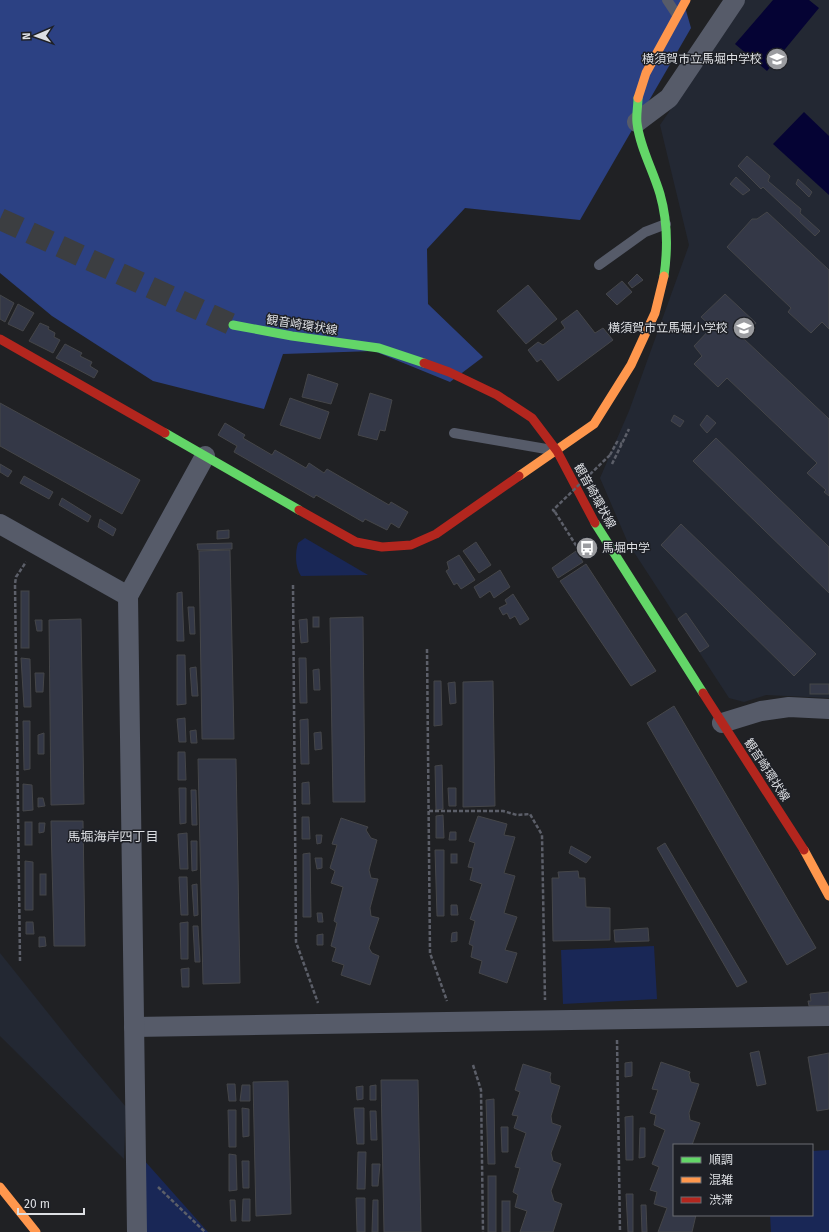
<svg xmlns="http://www.w3.org/2000/svg" width="829" height="1232" font-family="'Fira Sans','Noto Sans JP',sans-serif">
<style>
.built{fill:#232833}
.green{fill:#192756}
.forest{fill:#2c4183}
.water{fill:#050334}
.building{fill:#343847;stroke:#454649}
.lines{fill:none;stroke-linecap:round;stroke-linejoin:round}
.secondary-tunnel{stroke:#3c3e41;stroke-width:22;stroke-dasharray:22 11;stroke-linecap:butt}
.path{stroke:#5c5f69;stroke-width:2.5;stroke-dasharray:4 2;stroke-linecap:butt}
.lane{stroke:#565b69;stroke-width:10}
.street{stroke:#565b69;stroke-width:20}
.fast{stroke:#63d668;stroke-width:9}
.slow{stroke:#ff974d;stroke-width:9}
.jam{stroke:#b3261e;stroke-width:9}
.path-bridge{stroke:#5c5f69;stroke-width:2.5;stroke-dasharray:4 2;stroke-linecap:butt}
.labels{text-anchor:middle;dominant-baseline:central;stroke-width:3;stroke-linejoin:round;paint-order:stroke}
.poi-label{font-size:12px;fill:#dddfe3;stroke:#1e2026;text-anchor:end}
.street-label{font-size:12px;fill:#dddfe3;stroke:#1e2026}
.neighbourhood-label{font-size:13px;fill:#dddfe3;stroke:#1e2026}
</style>
<rect width="100%" height="100%" fill="#202124"/>
<g class="built">
<path d="M742,0H829V698L766,695L744,702L729,698L628,543L600,478L629,411L689,245L660,125L712,49Z"/>
<path d="M0,953L76,1048L126,1107L124,1159L0,1036Z"/>
</g>
<g class="green">
<path d="M305,538L368,575L301,576C295,567 295,553 298,543Z"/>
<path d="M654,946L657,999L563,1004L561,950Z"/>
<path d="M829,1150V1232H771L770,1215H812V1151Z"/>
<path d="M143,1159L208,1232H146Z"/>
</g>
<path class="forest" d="M0,0H683L691,28L580,220L465,208L427,249L428,304L483,357L450,382L374,351L283,354L264,409L153,381L52,316L0,273Z"/>
<g class="water">
<path d="M773,0H809L819,8L767,71L735,44Z"/>
<path d="M804,112L829,136V195L773,144Z"/>
</g>
<g class="building">
<path d="M747,156L770,176L768,181L801,209L800,213L820,231L815,236L763,187L761,189L738,166Z"/>
<path d="M736,177L750,190L743,195L730,184Z"/>
<path d="M798,179L812,192L809,197L796,184Z"/>
<path d="M767,212L829,270V329L822,322L811,333L788,312L791,308L727,247L752,219H757Z"/>
<path d="M637,274L643,280L632,288L628,283Z"/>
<path d="M622,281L632,292L617,305L606,294Z"/>
<path d="M528,285L557,319L526,344L497,311Z"/>
<path d="M725,294L756,323L743,338L829,419V496L824,492L826,490L807,473L817,463L727,378L718,387L694,364L702,356L694,346L712,327L701,317Z"/>
<path d="M0,295L14,303L5,322L0,319Z"/>
<path d="M18,304L34,313L23,331L8,324Z"/>
<path d="M577,310L595,333L603,328L613,340L558,381L541,359L537,362L528,350L538,342L543,345L565,328L561,322Z"/>
<path d="M40,323L49,327L48,329L55,333L54,337L60,340L53,353L29,341Z"/>
<path d="M65,344L82,353L80,356L92,362L90,366L98,371L94,378L56,358Z"/>
<path d="M308,374L338,384L331,404L302,397Z"/>
<path d="M370,393L392,400L385,431L380,430L377,440L358,435Z"/>
<path d="M290,398L329,412L320,439L280,425Z"/>
<path d="M0,403L140,480L122,514L0,446Z"/>
<path d="M674,415L684,421L680,427L671,421Z"/>
<path d="M707,415L716,423L707,433L700,425Z"/>
<path d="M225,423L245,435L243,438L272,455L275,450L306,468L309,463L324,473L327,469L389,505L391,502L408,512L399,528L391,523L387,530L365,519L363,522L316,495L314,498L234,452L237,446L218,435Z"/>
<path d="M716,438L829,547V593L693,461Z"/>
<path d="M0,464L12,471L8,477L0,472Z"/>
<path d="M24,476L53,492L49,499L20,483Z"/>
<path d="M62,498L91,516L88,522L59,505Z"/>
<path d="M100,519L116,529L113,536L98,527Z"/>
<path d="M681,524L816,654L794,676L661,545Z"/>
<path d="M229,530V538L217,539V531Z"/>
<path d="M476,542L491,565L479,573L463,551Z"/>
<path d="M232,543V549L198,550L197,544Z"/>
<path d="M230,550L234,739H202L199,551Z"/>
<path d="M576,551L583,562L558,578L552,568Z"/>
<path d="M459,555L475,580L461,589L457,583L454,585L446,571L449,569L447,562Z"/>
<path d="M586,564L656,671L631,686L560,581Z"/>
<path d="M500,570L510,587L494,598L490,591L480,598L474,587Z"/>
<rect x="21" y="591" width="8" height="57"/>
<path d="M182,592L184,641H177V593Z"/>
<path d="M513,594L529,619L520,625L515,616L510,619L507,613L503,615L499,608L507,604L505,600Z"/>
<path d="M188,607H194L195,634H190Z"/>
<path d="M686,613L709,646L700,652L678,619Z"/>
<rect x="313" y="617" width="6" height="10"/>
<path d="M363,617L365,802H333L330,618Z"/>
<path d="M81,619L84,804L51,805L49,620Z"/>
<path d="M307,619L308,642L301,643L299,620Z"/>
<path d="M35,620H42V631H37Z"/>
<path d="M177,655H185L186,704L177,705Z"/>
<path d="M21,658L30,659L31,707H24Z"/>
<path d="M299,658H306L307,703H300Z"/>
<path d="M196,667L198,696H192L190,668Z"/>
<path d="M319,669L320,690H314L313,670Z"/>
<path d="M35,673H44L43,692H36Z"/>
<path d="M434,681H441L442,725L434,726Z"/>
<path d="M493,681L495,806L463,807V682Z"/>
<path d="M455,682L456,703L450,704L448,683Z"/>
<rect x="810" y="684" width="19" height="10"/>
<path d="M674,706L816,948L787,965L647,723Z"/>
<path d="M185,718L186,742H179L177,719Z"/>
<path d="M308,719L309,764H301L300,720Z"/>
<path d="M23,721H30V769L24,770Z"/>
<path d="M196,730L197,743H191L190,731Z"/>
<path d="M321,732L322,749L315,750L314,733Z"/>
<path d="M44,733V754H38V735Z"/>
<path d="M178,752H185L186,780H178Z"/>
<path d="M198,759H236L240,983L203,984Z"/>
<path d="M442,765L443,809L436,810L435,766Z"/>
<path d="M309,782L310,804H302V783Z"/>
<path d="M23,784L32,785L33,810L23,811Z"/>
<path d="M179,788H186V823L180,824Z"/>
<path d="M448,788H456V806H449Z"/>
<path d="M191,790H196L197,825H192Z"/>
<path d="M38,798H43L45,806L38,807Z"/>
<path d="M443,815L444,838H436V816Z"/>
<path d="M478,816L507,824L504,835L515,837L504,873L515,876L504,913L517,917L505,950L517,953L507,983L479,973L482,961L471,957L473,946L469,944L475,921L470,919L482,884L470,880L473,868L468,867L475,843L469,841Z"/>
<path d="M302,817H309L310,839H302Z"/>
<path d="M341,818L368,827L366,830L371,838L377,840L369,870L371,878L378,879L370,908L371,916L379,918L369,948L372,953L379,956L370,985L341,975L344,965L332,961L336,948L331,946L337,923L334,921L343,887L331,883L335,871L330,868L337,845L332,844Z"/>
<path d="M51,821H83L85,946H54Z"/>
<rect x="25" y="822" width="7" height="23"/>
<path d="M39,823H45L44,832L39,833Z"/>
<path d="M450,832H456V840H449Z"/>
<path d="M187,833L188,869H180L178,834Z"/>
<path d="M316,835H322L321,843L317,844Z"/>
<path d="M191,841H197V870L192,871Z"/>
<path d="M665,843L747,982L737,987L657,848Z"/>
<path d="M571,846L591,857L586,863L569,853Z"/>
<path d="M435,850H444V916H437Z"/>
<path d="M310,853L311,917H303V854Z"/>
<rect x="451" y="854" width="6" height="9"/>
<path d="M315,858H322V868L317,869Z"/>
<path d="M25,861L33,862V910H25Z"/>
<path d="M578,871L579,878H585L586,907L610,908V940L553,941L552,878H559L558,872Z"/>
<rect x="40" y="874" width="6" height="21"/>
<path d="M179,877H187L188,915H181Z"/>
<path d="M197,884L198,915L194,916L192,885Z"/>
<path d="M451,905H457L458,915H451Z"/>
<path d="M317,913H322L323,922H318Z"/>
<path d="M26,922H33L34,934H26Z"/>
<path d="M188,922V959H181L180,923Z"/>
<path d="M193,926H198L200,962H195Z"/>
<path d="M648,928L649,941L615,942L614,930Z"/>
<path d="M457,932V941L451,942L452,933Z"/>
<path d="M323,934V945H317V935Z"/>
<path d="M39,937H45L46,946L39,947Z"/>
<path d="M189,968V987H182L181,969Z"/>
<path d="M829,992V1006H809L808,1001H811L810,994Z"/>
<path d="M759,1051L766,1084L757,1086L750,1053Z"/>
<path d="M829,1053V1109L817,1111L808,1057Z"/>
<path d="M632,1062V1076L625,1077V1063Z"/>
<path d="M661,1062L690,1072L689,1075L691,1082L699,1084L689,1113L690,1120L700,1123L692,1145H674V1215H696L692,1232H658L667,1208L654,1204L657,1192L650,1190L659,1167L652,1164L665,1130L654,1125L656,1115L650,1113L658,1090L652,1089Z"/>
<path d="M523,1064L551,1073L550,1077L551,1083L560,1086L551,1116L552,1123L561,1126L551,1153L553,1161L561,1164L551,1191L554,1201L562,1204L553,1232H520L527,1211L515,1207L518,1195L513,1192L520,1168L515,1167L526,1133L514,1128L518,1116L512,1115L520,1092L515,1090Z"/>
<path d="M381,1080H418L421,1232H384Z"/>
<path d="M288,1081L291,1214L256,1216L253,1082Z"/>
<path d="M227,1084H235L236,1101H229Z"/>
<path d="M242,1085H250V1101H240Z"/>
<path d="M376,1085V1100H370V1086Z"/>
<path d="M363,1086V1099L357,1100L356,1087Z"/>
<path d="M494,1099L495,1164H488L486,1100Z"/>
<path d="M242,1108L249,1109V1136L243,1137Z"/>
<path d="M354,1108H364V1144H357Z"/>
<path d="M228,1110H236V1147H229Z"/>
<path d="M370,1111H376L377,1140H371Z"/>
<path d="M633,1116V1160H626L625,1117Z"/>
<path d="M501,1127H508V1152H502Z"/>
<path d="M640,1128H645V1157L639,1158Z"/>
<path d="M358,1152H366L365,1189H357Z"/>
<path d="M229,1154L236,1155L237,1190L229,1191Z"/>
<path d="M242,1161H249V1188H243Z"/>
<path d="M372,1164H380L378,1186H372Z"/>
<rect x="488" y="1176" width="8" height="56"/>
<path d="M626,1194H633V1232H628Z"/>
<path d="M356,1198H365V1232H357Z"/>
<path d="M243,1199H250V1221H242Z"/>
<path d="M230,1200H235L236,1221H231Z"/>
<path d="M373,1200H378V1232H372Z"/>
<rect x="502" y="1201" width="8" height="31"/>
<path d="M641,1205H646L647,1232H642Z"/>
</g>
<g class="lines">
<path class="secondary-tunnel" d="M0,219L233,325"/>
<g class="path">
<path d="M610,455L617,442L622,444"/>
<path d="M612,464L629,429"/>
<path d="M555,512L577,547L582,543"/>
<path d="M293,585L296,942L318,1003"/>
<path d="M427,649L430,953L447,1001"/>
<path d="M429,811H503L517,815L530,814L542,835L545,1000"/>
<path d="M20,961L15,584L16,577L26,562"/>
<path d="M617,1040L620,1232"/>
<path d="M473,1065L481,1090L483,1232"/>
<path d="M158,1187L205,1232"/>
</g>
<g class="lane">
<path d="M667,0L677,15"/>
<path d="M599,265L645,232L666,224"/>
<path d="M454,433L552,450"/>
</g>
<g class="street">
<path d="M637,122L669,98L735,0"/>
<path d="M0,524L128,596"/>
<path d="M722,723L761,711L789,707L829,709"/>
<path d="M134,1027L829,1016"/>
<path d="M137,1232L128,596L205,456"/>
</g>
<g class="fast">
<path d="M638,98C638,106 636,115 637,123C640,148 653,170 660,194C668,222 668,248 664,276"/>
<path d="M233,325L292,336L379,348L424,363"/>
<path d="M165,433L299,510"/>
<path d="M595,523L703,693"/>
</g>
<g class="slow">
<path d="M638,98L646,73L686,0"/>
<path d="M519,476L594,424L631,365L655,313L664,276"/>
<path d="M804,850L829,896"/>
<path d="M0,1187L36,1232"/>
</g>
<g class="jam">
<path d="M0,339L165,433"/>
<path d="M424,363L449,372L497,395L532,418L557,451L595,523"/>
<path d="M299,510L356,542L382,547L411,545L436,534L519,476"/>
<path d="M703,693L804,850"/>
</g>
<path class="path-bridge" d="M555,512L553,510L610,455"/>
</g>
<defs>
<g id="school-disc" transform="scale(1.15)"><circle r="9.5" fill="#9b9ca0" stroke="#1e2026"/><path d="M0-5L7-2L0 1L-7-2ZM-4 1L0 2.5L4 1V4Q0 6-4 4Z" fill="#fff"/></g>
<g id="bus-disc" transform="scale(1.15)"><circle r="9.5" fill="#9b9ca0" stroke="#1e2026"/><path d="M-5-6H5V4H4V6H2V4H-2V6H-4V4H-5ZM-3.5-4V0h7V-4ZM-3.5 1.2v1.5H-2V1.2ZM2 1.2v1.5H3.5V1.2Z" fill="#fff"/></g>
</defs>
<g fill-rule="evenodd">
<use href="#school-disc" x="777" y="59"/>
<use href="#school-disc" x="744" y="328"/>
<use href="#bus-disc" x="587" y="548"/>
</g>
<g class="labels">
<g class="poi-label">
<text x="762" y="59">横須賀市立馬堀中学校</text>
<text x="728" y="328">横須賀市立馬堀小学校</text>
<text x="602" y="548" text-anchor="start">馬堀中学</text>
</g>
<g class="street-label">
<text transform="translate(302 325) rotate(9)">観音崎環状線</text>
<text transform="translate(595 496) rotate(61)">観音崎環状線</text>
<text transform="translate(767 770) rotate(57)">観音崎環状線</text>
</g>
<g class="neighbourhood-label">
<text x="113" y="836">馬堀海岸四丁目</text>
</g>
</g>
<rect x="673" y="1144" width="140" height="72" fill="#1e2026" stroke="#6a6c72"/>
<rect x="681" y="1157" width="20" height="6" fill="#63d668" stroke="#6a6c72"/>
<text x="709" y="1164" font-size="12" fill="#dddfe3">順調</text>
<rect x="681" y="1177" width="20" height="6" fill="#ff974d" stroke="#6a6c72"/>
<text x="709" y="1184" font-size="12" fill="#dddfe3">混雑</text>
<rect x="681" y="1197" width="20" height="6" fill="#b3261e" stroke="#6a6c72"/>
<text x="709" y="1204" font-size="12" fill="#dddfe3">渋滞</text>
<g transform="translate(36 36) rotate(268)" stroke="#1e2026" stroke-width="3" paint-order="stroke">
<path d="M0-3L7 15L0 10L-7 15Z" fill="#dddfe3"/>
<text y="-6" font-size="11" font-weight="bold" text-anchor="middle" fill="#dddfe3">N</text>
</g>
<path d="M18 1208v6h66v-6" fill="none" stroke="#dddfe3" stroke-width="2"/>
<text x="24" y="1208" font-size="12" fill="#dddfe3" stroke="#1e2026" stroke-width="3" paint-order="stroke">20 m</text>
</svg>
